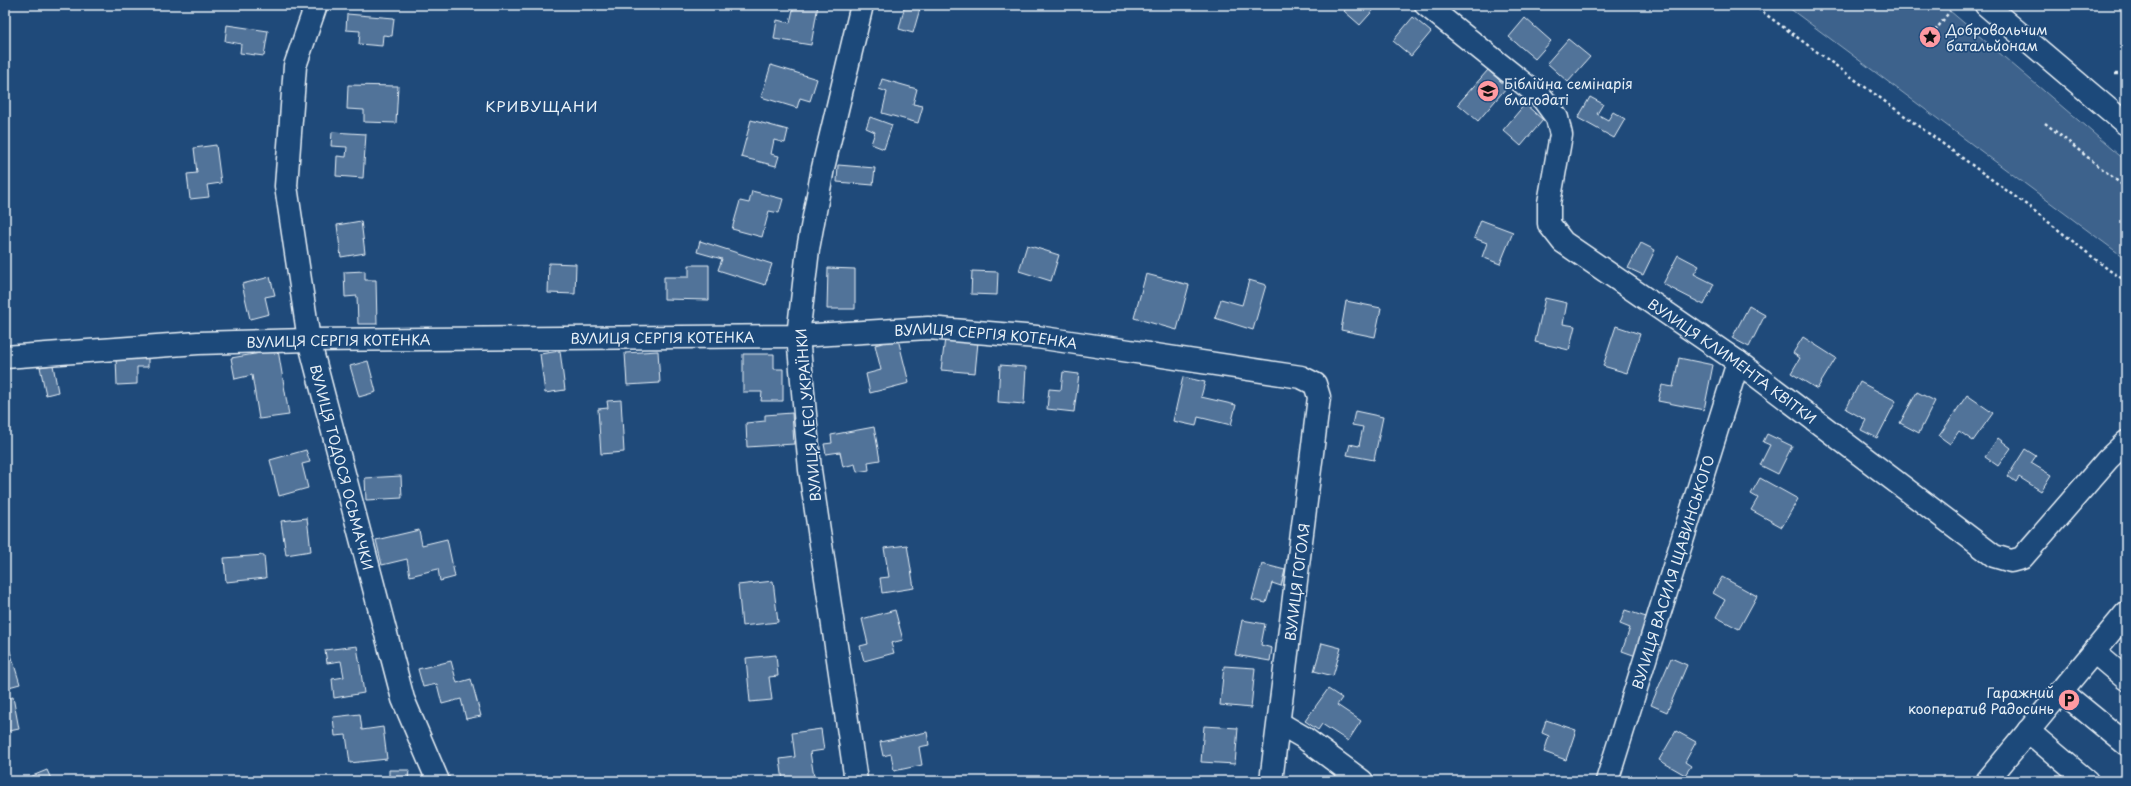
<svg xmlns="http://www.w3.org/2000/svg" width="2131" height="786" font-family="'Playpen Sans',sans-serif">
<style>
.green{fill:#3c628c;stroke:#92aac2}
.building{fill:#517399;stroke:#e8f1f8}
.lines{fill:none;stroke-linecap:round;stroke-linejoin:round}
.minor-casing{stroke:#e8f1f8;stroke-width:25}
.path{stroke:#e8f1f8;stroke-width:2.5;stroke-dasharray:3 3;stroke-linecap:butt}
.minor{stroke:#1f4a7a;stroke-width:22}
.labels{text-anchor:middle;dominant-baseline:central;stroke-width:3.5;stroke-linejoin:round;paint-order:stroke}
.poi-label{font-size:14px;fill:#e8f1f8;stroke:#1f4a7a;text-anchor:start}
.street-label{font-size:14px;fill:#e8f1f8;stroke:#1f4a7a}
.neighbourhood-label{font-size:15px;letter-spacing:1px;fill:#e8f1f8;stroke:#1f4a7a}
</style>
<rect width="100%" height="100%" fill="#1f4a7a"/>
<filter id="ink" filterUnits="userSpaceOnUse"><feTurbulence type="fractalNoise" baseFrequency=".025" numOctaves="2"/><feDisplacementMap in="SourceGraphic" scale="8" xChannelSelector="R" yChannelSelector="G"/><feConvolveMatrix kernelMatrix="1 2 1 2 8 2 1 2 1" color-interpolation-filters="sRGB"/></filter>
<g filter="url(#ink)">
<path class="green" d="M1785,5H1943L2126,161V259Z"/>
<g class="building">
<path d="M794,5H818L811,45L774,39L777,20L790,23Z"/>
<path d="M905,5H921L913,33L899,29Z"/>
<path d="M1349,5H1378L1360,25L1344,11Z"/>
<path d="M347,14L394,18L392,36L383,35L382,46L359,44L360,31L346,30Z"/>
<path d="M1413,17L1431,32L1411,56L1393,41Z"/>
<path d="M1525,18L1551,41L1535,59L1509,37Z"/>
<path d="M227,25L268,31L264,56L240,53L241,44L225,41Z"/>
<rect x="2123" y="25" width="3" height="34"/>
<path d="M1568,39L1590,57L1568,82L1547,63Z"/>
<path d="M771,65L817,79L810,101L800,98L797,108L761,97Z"/>
<path d="M1488,70L1507,87L1478,121L1458,104Z"/>
<path d="M882,79L917,89L913,104L923,106L918,123L882,113L887,92L879,89Z"/>
<path d="M348,85L398,86L396,123L364,122V110L347,109Z"/>
<path d="M1590,97L1603,104L1597,114L1608,120L1613,112L1625,119L1614,138L1578,118Z"/>
<path d="M1525,104L1543,120L1521,146L1503,130Z"/>
<path d="M870,117L892,125L884,149L871,144L875,132L866,128Z"/>
<path d="M751,120L788,130L785,143L774,140L771,154L779,156L776,166L741,157Z"/>
<path d="M332,132L366,134L363,178L336,176L337,156L346,157L347,147L331,146Z"/>
<path d="M216,145L221,183L207,185L209,197L190,199L187,174L197,173L194,148Z"/>
<path d="M838,165L875,168L873,185L837,182Z"/>
<path d="M752,191L783,199L779,213L769,211L762,237L732,229L740,201L749,203Z"/>
<path d="M1481,220L1513,232L1500,264L1482,257L1487,243L1474,238Z"/>
<path d="M361,221L365,253L341,257L337,225Z"/>
<path d="M700,241L772,264L765,285L718,270L722,259L697,252Z"/>
<path d="M1641,243L1655,250L1643,275L1628,268Z"/>
<path d="M1027,245L1059,255L1051,281L1019,271Z"/>
<path d="M1678,255L1699,266L1694,274L1714,284L1704,305L1663,284Z"/>
<path d="M549,263L576,264L575,294L548,293Z"/>
<path d="M689,265H709V300L664,299V277H689Z"/>
<path d="M828,268L855,269V309H827Z"/>
<path d="M365,271V280H376L377,324H358L357,296L345,297L344,272Z"/>
<path d="M972,271L998,272L997,295L971,294Z"/>
<path d="M1146,274L1189,285L1177,330L1134,318Z"/>
<path d="M270,277L275,295L265,297L269,314L250,319L242,284Z"/>
<path d="M1249,280L1266,285L1253,330L1215,318L1221,299L1242,305Z"/>
<path d="M1545,298L1567,303L1563,324L1575,326L1569,350L1535,342Z"/>
<path d="M1346,301L1381,308L1375,337L1341,330Z"/>
<path d="M1749,306L1765,315L1749,347L1732,338Z"/>
<path d="M1616,326L1640,334L1627,373L1603,366Z"/>
<path d="M1803,337L1836,358L1817,389L1791,373L1800,358L1793,353Z"/>
<path d="M945,338L978,342L975,373L941,370Z"/>
<path d="M898,339L909,383L870,393L866,374L881,370L875,345Z"/>
<path d="M278,350L289,415L259,419L252,375L235,379L231,358Z"/>
<path d="M560,351L565,390L545,393L540,354Z"/>
<path d="M658,351L660,383L627,385L625,353Z"/>
<path d="M743,354H774V369H783V401H761L762,392H743Z"/>
<path d="M116,357H148V367H137V384L117,385Z"/>
<path d="M1679,358L1713,365L1704,410L1658,401L1662,385L1673,387Z"/>
<path d="M368,361L376,392L359,397L350,366Z"/>
<path d="M53,365L58,392L46,395L40,367Z"/>
<path d="M1000,365L1026,367L1024,404L998,402Z"/>
<path d="M1063,372L1079,374L1074,412L1047,409L1049,389L1061,390Z"/>
<path d="M1183,377L1205,382L1201,397L1236,405L1231,425L1198,417L1196,426L1173,421Z"/>
<path d="M1860,382L1896,401L1877,438L1861,430L1866,420L1846,409Z"/>
<path d="M1917,392L1935,401L1919,433L1900,423Z"/>
<path d="M1967,395L1993,413L1973,441L1959,431L1950,444L1939,436Z"/>
<path d="M621,400L624,452L601,454L598,409L608,408L607,401Z"/>
<path d="M1355,411L1383,417L1374,460L1347,455L1350,444L1359,446L1363,427L1352,425Z"/>
<path d="M792,413L794,444L747,447L746,423L765,421V415Z"/>
<path d="M874,427L880,460L868,462L869,470L857,472L855,464L843,467L840,452L826,454L824,444L832,443L831,435Z"/>
<path d="M1767,434L1792,446L1778,474L1760,465L1770,445L1763,442Z"/>
<path d="M1998,438L2011,448L1998,466L1985,457Z"/>
<path d="M2025,449L2036,456L2031,463L2051,475L2041,491L2019,477L2016,482L2008,476Z"/>
<path d="M306,450L310,462L302,464L308,488L279,496L270,460Z"/>
<path d="M401,476L402,498L366,500L365,478Z"/>
<path d="M1760,478L1798,499L1782,527L1751,510L1758,498L1751,494Z"/>
<path d="M307,518L311,551L286,555L281,521Z"/>
<path d="M419,530L422,545L447,539L455,577L440,581L438,569L410,576L407,559L382,565L376,540Z"/>
<path d="M907,545L914,588L882,593L880,578L889,577L884,548Z"/>
<path d="M264,555L266,578L226,582L224,558Z"/>
<path d="M1262,564L1285,570L1281,586L1272,583L1266,603L1252,600Z"/>
<path d="M1722,577L1757,596L1739,629L1716,617L1725,600L1713,593Z"/>
<path d="M773,581L778,622L742,626L738,585Z"/>
<path d="M895,610L903,640L891,643L894,653L864,661L860,646L868,644L862,619Z"/>
<path d="M1625,610L1649,618L1636,656L1622,651L1630,628L1620,624Z"/>
<path d="M1242,620L1265,624L1261,645L1272,648L1270,661L1235,655Z"/>
<path d="M5,638H6L20,684L5,688Z"/>
<path d="M1322,643L1341,648L1333,676L1314,671Z"/>
<path d="M357,646L364,693L334,698L332,679L344,677L341,661L327,663L325,650Z"/>
<path d="M776,655L778,676L769,677L772,700L750,702L746,658Z"/>
<path d="M1671,658L1687,665L1667,712L1651,705Z"/>
<path d="M451,661L457,683L471,679L481,716L466,719L461,699L442,704L437,684L423,687L418,669Z"/>
<path d="M1224,666L1255,668L1251,708L1220,705Z"/>
<path d="M1328,689L1342,698L1337,705L1361,721L1348,741L1322,724L1318,730L1305,721Z"/>
<path d="M13,697L19,729L5,732V699Z"/>
<path d="M360,714L362,730L383,727L387,759L350,763L346,735L335,736L333,717Z"/>
<path d="M1546,720L1576,730L1566,760L1544,752L1549,736L1542,733Z"/>
<path d="M1204,726L1238,728L1235,764L1201,762Z"/>
<path d="M821,729L824,750L810,752L814,777L783,781L780,759L795,757L792,733Z"/>
<path d="M1676,731L1696,742L1685,762L1691,766L1685,775L1659,760Z"/>
<path d="M927,732L929,745L919,747L922,765L894,771L891,754L883,756L880,742Z"/>
<path d="M47,770L52,781H26L25,779Z"/>
<path d="M389,770H409L408,781H389Z"/>
</g>
<g class="lines">
<g class="minor-casing">
<g id="minor">
<path id="s1" d="M316,5L295,66L286,186L309,340L403,699L438,781"/>
<path id="s2" d="M1426,5L1543,99L1557,118L1561,135L1549,203V224L1563,242L1738,362L1994,556L2011,561L2022,558L2108,459L2126,442"/>
<path d="M1986,5L2126,124"/>
<path id="s3" d="M5,357L198,343L309,340L798,336L928,328L1037,337L1301,377L1315,384L1319,397L1271,781"/>
<path d="M2094,652L2126,679"/>
<path d="M2061,691L2126,744"/>
<path d="M1279,723L1303,737L1362,781"/>
<path d="M2028,731L2087,781"/>
<path d="M856,781L810,470L798,336L808,249L823,168L862,5"/>
<path id="s4" d="M1607,781L1738,362"/>
<path d="M1987,781L2126,613"/>
</g>
</g>
<g class="path">
<path d="M1753,5L2032,209L2109,270L2126,281"/>
<path d="M1935,31L1950,11"/>
<path d="M2115,74H2126"/>
<path d="M2045,123L2126,188"/>
</g>
<use href="#minor" class="minor"/>
</g>
</g>
<defs>
<g id="sight-disc" transform="scale(1.15)"><circle r="9.5" fill="#ff9aa2" stroke="#1f4a7a"/><path d="M0-6L1.8-2.2L6-1.7L2.9 1.2L3.7 5.4L0 3.3L-3.7 5.4L-2.9 1.2L-6-1.7L-1.8-2.2Z" fill="#111"/></g>
<g id="university-disc" transform="scale(1.15)"><circle r="9.5" fill="#ff9aa2" stroke="#1f4a7a"/><path d="M0-5L7-2L0 1L-7-2ZM-4 1L0 2.5L4 1V4Q0 6-4 4Z" fill="#111"/></g>
<g id="parking-disc" transform="scale(1.15)"><circle r="9.5" fill="#ff9aa2" stroke="#1f4a7a"/><path d="M-3.5-5.5H1a3.5 3.5 0 0 1 0 7H-1V5.5H-3.5ZM-1-3.4V-.6H.8a1.4 1.4 0 0 0 0-2.8Z" fill="#111"/></g>
</defs>
<g fill-rule="evenodd">
<use href="#sight-disc" x="1930" y="37"/>
<use href="#university-disc" x="1488" y="91"/>
<use href="#parking-disc" x="2069" y="700"/>
</g>
<g class="labels">
<g class="poi-label">
<text x="1946" y="29">Добровольчим<tspan x="1946" dy="16">батальйонам</tspan></text>
<text x="1504" y="83">Біблійна семінарія<tspan x="1504" dy="16">благодаті</tspan></text>
<text x="2054" y="692" text-anchor="end">Гаражний<tspan x="2054" dy="16">кооператив Радосинь</tspan></text>
</g>
<g class="street-label">
<text stroke="none"><textPath href="#s3" startOffset="658">ВУЛИЦЯ СЕРГІЯ КОТЕНКА</textPath></text>
<text stroke="none"><textPath href="#s3" startOffset="982">ВУЛИЦЯ СЕРГІЯ КОТЕНКА</textPath></text>
<text stroke="none"><textPath href="#s3" startOffset="334">ВУЛИЦЯ СЕРГІЯ КОТЕНКА</textPath></text>
<text stroke="none"><textPath href="#s2" startOffset="511">ВУЛИЦЯ КЛИМЕНТА КВІТКИ</textPath></text>
<text transform="translate(808 415) rotate(-95)">ВУЛИЦЯ ЛЕСІ УКРАЇНКИ</text>
<text stroke="none"><textPath href="#s1" startOffset="472">ВУЛИЦЯ ТОДОСЯ ОСЬМАЧКИ</textPath></text>
<text stroke="none"><textPath href="#s4" startOffset="219">ВУЛИЦЯ ВАСИЛЯ ЩАВИНСЬКОГО</textPath></text>
<text transform="translate(1297 582) rotate(-83)">ВУЛИЦЯ ГОГОЛЯ</text>
</g>
<g class="neighbourhood-label">
<text x="542" y="105">КРИВУЩАНИ</text>
</g>
</g>
<rect width="2131" height="786" fill="none" stroke="#1f4a7a" stroke-width="20"/>
<rect x="10" y="10" width="2111" height="766" fill="none" stroke="#e8f1f8" stroke-width="1.5" filter="url(#ink)"/>
</svg>
